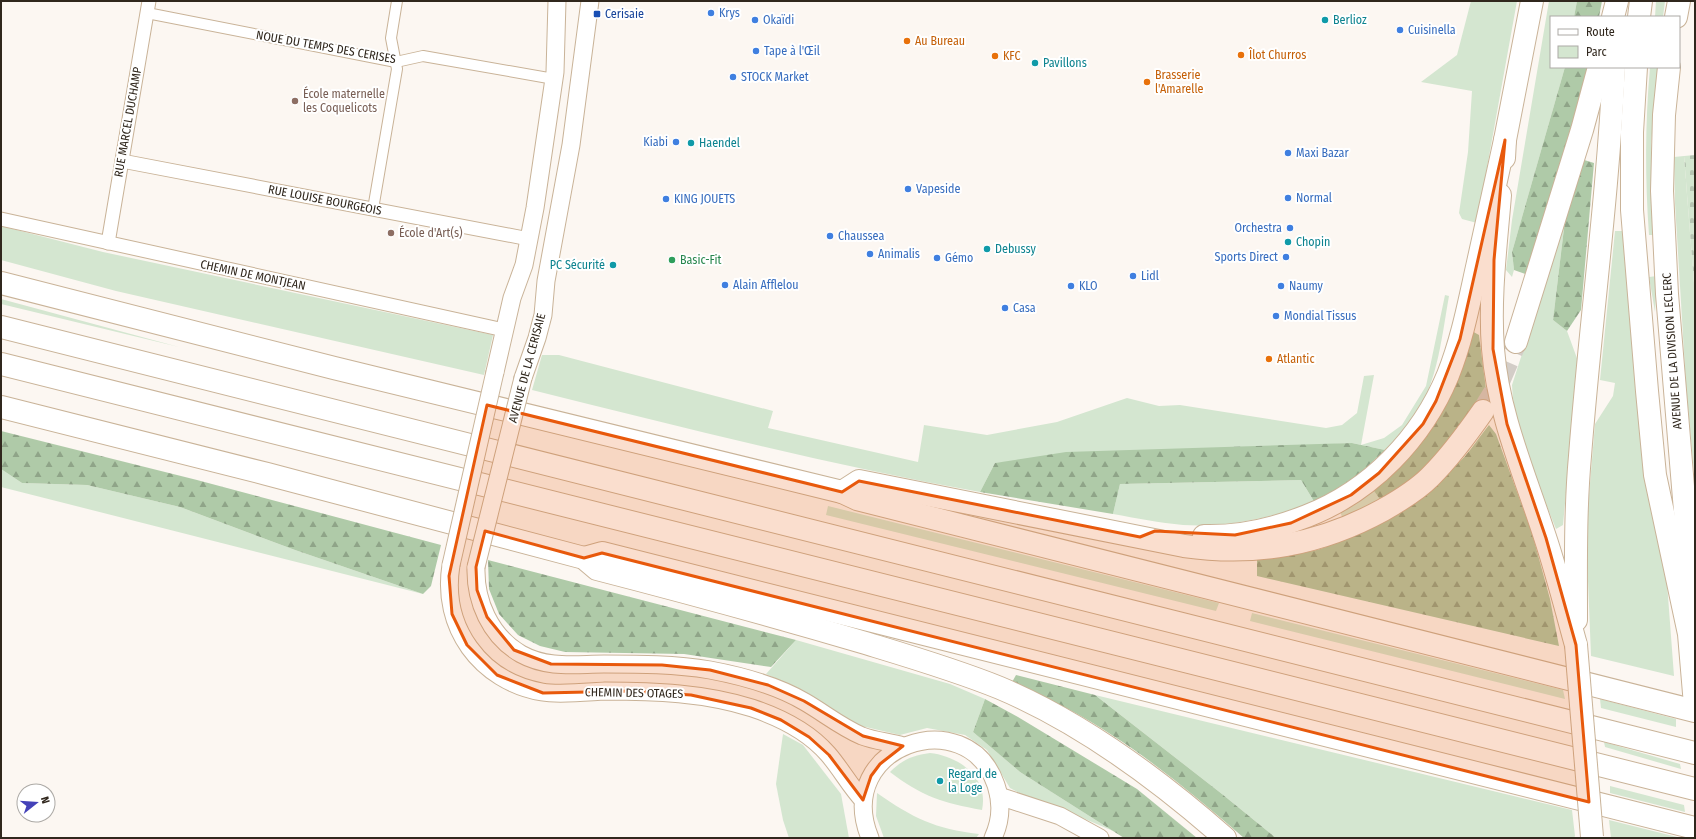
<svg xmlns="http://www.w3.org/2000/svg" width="1696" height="839" font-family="'Fira Sans Condensed',sans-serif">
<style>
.green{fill:#d4e6d0}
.forest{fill:url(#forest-firs)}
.cemetery{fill:url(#cemetery-stones)}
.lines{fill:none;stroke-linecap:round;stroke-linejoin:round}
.motorway-tunnel{stroke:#d3cdc7;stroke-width:22;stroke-dasharray:22 11;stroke-linecap:butt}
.pedestrian-casing{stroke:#c9b398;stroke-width:12}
.minor-casing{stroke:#c9b398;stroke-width:15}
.tertiary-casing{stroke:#c9b398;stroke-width:19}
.trunk-casing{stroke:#c9b398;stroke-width:24}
.motorway-casing{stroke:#c9b398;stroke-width:24}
.pedestrian{stroke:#fff;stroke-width:10}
.minor{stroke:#fff;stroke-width:13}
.tertiary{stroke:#fff;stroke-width:17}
.trunk{stroke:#fff;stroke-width:22}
.motorway{stroke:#fff;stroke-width:22}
.tertiary-bridge-casing{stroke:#c9b398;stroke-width:19;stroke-linecap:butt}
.trunk-bridge-casing{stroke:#c9b398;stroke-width:24;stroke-linecap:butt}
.tertiary-bridge{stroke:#fff;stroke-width:17}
.trunk-bridge{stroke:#fff;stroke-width:22}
.marked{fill:#e8590c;fill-opacity:0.2;stroke:#e8590c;stroke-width:3;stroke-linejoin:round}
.shop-dot{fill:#3f7fe0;stroke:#fff;stroke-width:1.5}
.transit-dot{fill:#1a4fb4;stroke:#fff;stroke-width:1.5}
.culture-dot{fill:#0f9aa8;stroke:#fff;stroke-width:1.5}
.food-dot{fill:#e8710a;stroke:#fff;stroke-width:1.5}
.education-dot{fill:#8d6e63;stroke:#fff;stroke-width:1.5}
.leisure-dot{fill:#2e9e5b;stroke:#fff;stroke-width:1.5}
.labels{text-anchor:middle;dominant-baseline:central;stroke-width:4;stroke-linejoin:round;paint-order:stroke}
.shop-label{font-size:12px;fill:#366cbe;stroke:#fff;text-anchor:start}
.transit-label{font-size:12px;fill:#164399;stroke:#fff;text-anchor:start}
.culture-label{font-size:12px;fill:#0d838f;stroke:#fff;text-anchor:start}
.food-label{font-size:12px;fill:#c56008;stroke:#fff;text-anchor:start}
.street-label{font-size:12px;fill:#30271d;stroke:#fff}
.education-label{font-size:12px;fill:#785e54;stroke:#fff;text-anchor:start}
.leisure-label{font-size:12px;fill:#27864d;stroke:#fff;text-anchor:start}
</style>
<defs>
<pattern id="forest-firs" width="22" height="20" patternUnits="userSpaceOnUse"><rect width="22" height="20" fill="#afcaa8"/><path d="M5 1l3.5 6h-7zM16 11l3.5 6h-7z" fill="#8fa488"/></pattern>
<pattern id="cemetery-stones" width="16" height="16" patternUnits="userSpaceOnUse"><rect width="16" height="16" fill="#d4e6d0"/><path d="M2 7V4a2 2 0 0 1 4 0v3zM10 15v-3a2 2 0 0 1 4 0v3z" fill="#b6c5b2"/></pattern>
</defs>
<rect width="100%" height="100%" fill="#fcf7f2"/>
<g class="green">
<path d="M1471,1H1517L1477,223L1462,219L1459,213L1468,152L1472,91L1421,82L1457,55Z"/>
<path d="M1549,1H1577L1574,17H1551V67H1565L1512,252L1514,270L1512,277L1506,270L1512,220Z"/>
<path d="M1656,1H1665L1663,17H1655Z"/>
<path d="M1650,67H1659L1651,143L1653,235H1649C1645,179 1645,123 1650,67Z"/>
<path d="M1684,156L1695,296V484L1686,385L1675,203L1674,157Z"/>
<path d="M1565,220L1553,320L1567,331L1578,361L1563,525L1556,529C1538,483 1514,435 1512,385Z"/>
<path d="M1,226L103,252L493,335L484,375L116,291L1,260Z"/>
<path d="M1615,231H1624L1651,500L1667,583L1674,676L1591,656L1586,531L1595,424L1613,396L1615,383L1600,380Z"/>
<path d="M1657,276L1655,312L1649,277Z"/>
<path d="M1445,295L1449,296C1441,341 1437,391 1407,428C1400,436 1392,443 1385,450L1352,443L995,463L980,492C829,465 681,427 532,390L542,355H559L773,411L768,428L918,462L924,425L987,435L1057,422L1127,398L1159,406L1180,405L1326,428L1342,425L1357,413L1364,376L1374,375L1361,445L1384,438L1402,425L1426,386Z"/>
<path d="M1,299L179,347L1,304Z"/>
<path d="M1,469L22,483L87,485L180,507L295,550L423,594L1,487Z"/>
<path d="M1301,480L1315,503C1272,517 1229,528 1183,525C1160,523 1136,518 1113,514L1120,484Z"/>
<path d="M1372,488L1381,501L1343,520L1340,511Z"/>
<path d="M828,506L1219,603L1216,611L826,515Z"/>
<path d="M1252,613L1563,690L1565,699L1250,621Z"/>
<path d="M796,640L950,684L985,699L973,732L1020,772L1113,831L1050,804L1027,797L1010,788L987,750L965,735L927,728L900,735L857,725L802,690L766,674Z"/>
<path d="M1095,695L1572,810L1575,836L1574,838H1276L1222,794Z"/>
<path d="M1600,699L1676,719V727L1601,708Z"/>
<path d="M783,734L803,745L841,794L849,838H789L783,820L776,784Z"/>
<path d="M1604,742L1680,764L1681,769L1605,747Z"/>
<path d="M930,753C959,756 989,778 982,810C943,803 921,796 890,772C902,760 913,755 930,753Z"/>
<path d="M1610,786L1684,805L1685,812L1610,793Z"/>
<path d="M877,793C913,818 935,829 979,834L976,838H884L876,816Z"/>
<path d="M1609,820L1681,838H1611Z"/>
</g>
<g class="forest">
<path d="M1577,1H1602L1599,17H1574Z"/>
<path d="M1565,67H1591L1528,275L1514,270L1512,252Z"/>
<path d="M1581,159L1594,163L1581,310L1567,331L1553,320L1565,220Z"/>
<path d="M1470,330L1479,335L1487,397L1465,429L1409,482L1381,501L1372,488Z"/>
<path d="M1489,425L1496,434L1532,533L1550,599L1559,646L1257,576V559C1280,556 1304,555 1326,547C1364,532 1419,498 1450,471C1465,459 1477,440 1489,425Z"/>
<path d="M1,431L197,480L441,545L431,586L423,594L295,550L180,507L87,485L22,483L1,469Z"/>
<path d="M1352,443L1385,450L1353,480L1315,503L1301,480L1120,484L1113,514L980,492L995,463L1066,452Z"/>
<path d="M488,560L796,640L771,667L684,654L565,652L540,646L518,635L499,614L489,589Z"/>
<path d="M1016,675L1095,695L1222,794L1276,838H1244C1190,791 1133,744 1070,710C1051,700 1030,693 1011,684Z"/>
<path d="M985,699L1018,717L1137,789L1197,838H1124L1020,772L973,732Z"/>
</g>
<path class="cemetery" d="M1695,155V296L1684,156Z"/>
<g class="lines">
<path class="motorway-tunnel" d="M1483,411L1494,393L1516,342"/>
<g class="pedestrian-casing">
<g id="pedestrian">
<path d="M147,13L396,62L423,56L554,79"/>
<path d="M373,209L397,69L391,38L397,1"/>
</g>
</g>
<g class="minor-casing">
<g id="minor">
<path d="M122,161L529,239"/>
<path d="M1,219L504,330"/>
<path d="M108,243L149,1"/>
</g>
</g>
<g class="tertiary-casing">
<g id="tertiary">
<path d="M495,372L512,298L524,265L535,208L555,72L557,1"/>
<path d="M523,378L537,338L543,315L546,281L571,145L590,1"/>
<path d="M451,565C441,627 480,681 542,692C559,695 587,692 605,691C654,691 705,693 752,708C779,717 809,732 828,754C841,769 850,786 863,800"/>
<path d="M476,567C475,601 490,636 521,654C548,669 576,664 604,664C639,664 675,664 710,670C742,676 776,685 805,702C824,713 841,727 862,736C875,741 890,742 903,746"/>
<path d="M999,796L1060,816L1100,838"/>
<path d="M870,838C832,746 967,700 996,785C1002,803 1001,821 993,838"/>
</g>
</g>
<g class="trunk-casing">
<g id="trunk">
<path d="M1676,17L1679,1"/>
<path d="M1669,67L1664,115L1662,191L1667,294L1692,595L1690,624"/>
<path d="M1504,158L1505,140L1532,1"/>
<path d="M1500,195C1496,245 1489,298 1493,349C1498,414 1525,475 1545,537C1557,573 1566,609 1576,645"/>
<path d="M1576,620C1576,565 1575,511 1580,456C1590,326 1608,197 1614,67"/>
</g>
</g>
<g class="motorway-casing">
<g id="motorway">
<path d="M1613,17L1617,1"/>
<path d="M1639,17L1641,1"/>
<path d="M1636,67L1632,132V210L1647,391L1655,475L1689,634L1695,705"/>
<path d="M1,283L334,368L842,492L857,499L1695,711"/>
<path d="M1,327L1695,753"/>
<path d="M1516,342L1582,130L1599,67"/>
<path d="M1,364L1695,789"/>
<path d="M1,407L267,474L584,558L597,569C686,592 774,616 862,642C908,656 956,670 1000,688C1083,723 1158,779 1225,838"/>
<path d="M842,492L859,481L1184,546C1256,556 1319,545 1383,510C1399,501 1417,490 1430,477C1450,457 1467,434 1483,411"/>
<path d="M1204,536C1239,537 1274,529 1307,516C1371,491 1422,438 1448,375C1462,340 1469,303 1477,267C1486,225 1496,182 1505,140"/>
<path d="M584,558L602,553L1695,828"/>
</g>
</g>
<use href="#pedestrian" class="pedestrian"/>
<use href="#minor" class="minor"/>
<use href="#tertiary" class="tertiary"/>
<use href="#trunk" class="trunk"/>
<use href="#motorway" class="motorway"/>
<g class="tertiary-bridge-casing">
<g id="tertiary-bridge">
<path d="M451,565L495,372"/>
<path d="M476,567L523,378"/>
</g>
</g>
<g class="trunk-bridge-casing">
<path id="trunk-bridge" d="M1576,645L1592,837"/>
</g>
<use href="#tertiary-bridge" class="tertiary-bridge"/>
<use href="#trunk-bridge" class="trunk-bridge"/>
</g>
<path class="marked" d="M1505,140L1494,260L1493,349L1507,424L1546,538L1576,645L1589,802L602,553L584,558L485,531L476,567L477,590L487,617L514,650L551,664L662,665L710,670L768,685L804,701L863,736L903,746L880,764L871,776L863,800L829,755L809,737L781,720L751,708L691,695L631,691L543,693L497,675L467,645L452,614L449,576L487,405L842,492L859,481L1140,537L1155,531L1235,535L1291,523L1351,495L1379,473L1423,424L1436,401L1460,339Z"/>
<g class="shop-dot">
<circle cx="711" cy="13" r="4"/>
<circle cx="755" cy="20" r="4"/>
<circle cx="1400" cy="30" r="4"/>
<circle cx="756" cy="51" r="4"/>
<circle cx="733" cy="77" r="4"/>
<circle cx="676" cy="142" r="4"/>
<circle cx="1288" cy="153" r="4"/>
<circle cx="908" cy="189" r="4"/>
<circle cx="1288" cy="198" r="4"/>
<circle cx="666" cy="199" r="4"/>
<circle cx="1290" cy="228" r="4"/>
<circle cx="830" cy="236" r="4"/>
<circle cx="870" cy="254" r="4"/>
<circle cx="1286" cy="257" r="4"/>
<circle cx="937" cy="258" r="4"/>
<circle cx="1133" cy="276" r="4"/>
<circle cx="725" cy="285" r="4"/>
<circle cx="1071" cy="286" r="4"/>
<circle cx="1281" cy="286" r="4"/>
<circle cx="1005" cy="308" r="4"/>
<circle cx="1276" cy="316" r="4"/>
</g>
<rect class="transit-dot" x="593" y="10" width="8" height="8" rx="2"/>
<g class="culture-dot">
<circle cx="1325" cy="20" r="4"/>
<circle cx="1035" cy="63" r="4"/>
<circle cx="691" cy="143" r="4"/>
<circle cx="1288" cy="242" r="4"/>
<circle cx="987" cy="249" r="4"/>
<circle cx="613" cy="265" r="4"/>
<circle cx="940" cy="781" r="4"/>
</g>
<g class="food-dot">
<circle cx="907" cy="41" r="4"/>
<circle cx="1241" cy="55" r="4"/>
<circle cx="995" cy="56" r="4"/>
<circle cx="1147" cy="82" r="4"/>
<circle cx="1269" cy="359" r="4"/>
</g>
<g class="education-dot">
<circle cx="295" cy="101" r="4"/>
<circle cx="391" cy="233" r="4"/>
</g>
<circle class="leisure-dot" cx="672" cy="260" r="4"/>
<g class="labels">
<g class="shop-label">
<text x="719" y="13">Krys</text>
<text x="763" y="20">Okaïdi</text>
<text x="1408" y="30">Cuisinella</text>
<text x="764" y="51">Tape à l'Œil</text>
<text x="741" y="77">STOCK Market</text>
<text x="668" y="142" text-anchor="end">Kiabi</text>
<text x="1296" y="153">Maxi Bazar</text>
<text x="916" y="189">Vapeside</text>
<text x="1296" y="198">Normal</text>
<text x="674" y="199">KING JOUETS</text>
<text x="1282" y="228" text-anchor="end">Orchestra</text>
<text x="838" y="236">Chaussea</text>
<text x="878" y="254">Animalis</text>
<text x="1278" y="257" text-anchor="end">Sports Direct</text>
<text x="945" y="258">Gémo</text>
<text x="1141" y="276">Lidl</text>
<text x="733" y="285">Alain Afflelou</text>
<text x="1079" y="286">KLO</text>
<text x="1289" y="286">Naumy</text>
<text x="1013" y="308">Casa</text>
<text x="1284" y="316">Mondial Tissus</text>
</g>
<g class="transit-label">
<text x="605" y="14">Cerisaie</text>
</g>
<g class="culture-label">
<text x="1333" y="20">Berlioz</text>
<text x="1043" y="63">Pavillons</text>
<text x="699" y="143">Haendel</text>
<text x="1296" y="242">Chopin</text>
<text x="995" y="249">Debussy</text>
<text x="605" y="265" text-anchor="end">PC Sécurité</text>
<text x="948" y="774">Regard de<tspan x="948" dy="14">la Loge</tspan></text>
</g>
<g class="food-label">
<text x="915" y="41">Au Bureau</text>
<text x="1249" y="55">Îlot Churros</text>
<text x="1003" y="56">KFC</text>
<text x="1155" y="75">Brasserie<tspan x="1155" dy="14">l'Amarelle</tspan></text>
<text x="1277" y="359">Atlantic</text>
</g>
<g class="street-label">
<text transform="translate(326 47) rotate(10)">NOUE DU TEMPS DES CERISES</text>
<text transform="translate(128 122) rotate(-80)">RUE MARCEL DUCHAMP</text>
<text transform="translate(325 200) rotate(11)">RUE LOUISE BOURGEOIS</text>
<text transform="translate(253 275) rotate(12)">CHEMIN DE MONTJEAN</text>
<text transform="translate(1672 351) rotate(-94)">AVENUE DE LA DIVISION LECLERC</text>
<text transform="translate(527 368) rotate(-75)">AVENUE DE LA CERISAIE</text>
<text transform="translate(634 693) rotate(1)">CHEMIN DES OTAGES</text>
</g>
<g class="education-label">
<text x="303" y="94">École maternelle<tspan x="303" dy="14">les Coquelicots</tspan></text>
<text x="399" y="233">École d'Art(s)</text>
</g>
<g class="leisure-label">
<text x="680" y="260">Basic-Fit</text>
</g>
</g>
<rect width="1696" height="839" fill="none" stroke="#30271d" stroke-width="4"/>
<rect x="1550" y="16" width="130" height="52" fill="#ffffff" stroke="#aca9a5"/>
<rect x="1558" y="29" width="20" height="6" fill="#ffffff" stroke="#aca9a5"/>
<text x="1586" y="36" font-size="12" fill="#30271d">Route</text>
<rect x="1558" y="46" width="20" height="12" fill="#d4e6d0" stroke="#aca9a5"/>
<text x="1586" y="56" font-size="12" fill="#30271d">Parc</text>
<g transform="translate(36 803) rotate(73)"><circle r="19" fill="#ffffff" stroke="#aca9a5"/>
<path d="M0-3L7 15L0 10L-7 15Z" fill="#4442b8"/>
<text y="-6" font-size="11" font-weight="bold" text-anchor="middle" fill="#30271d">N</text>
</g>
</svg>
